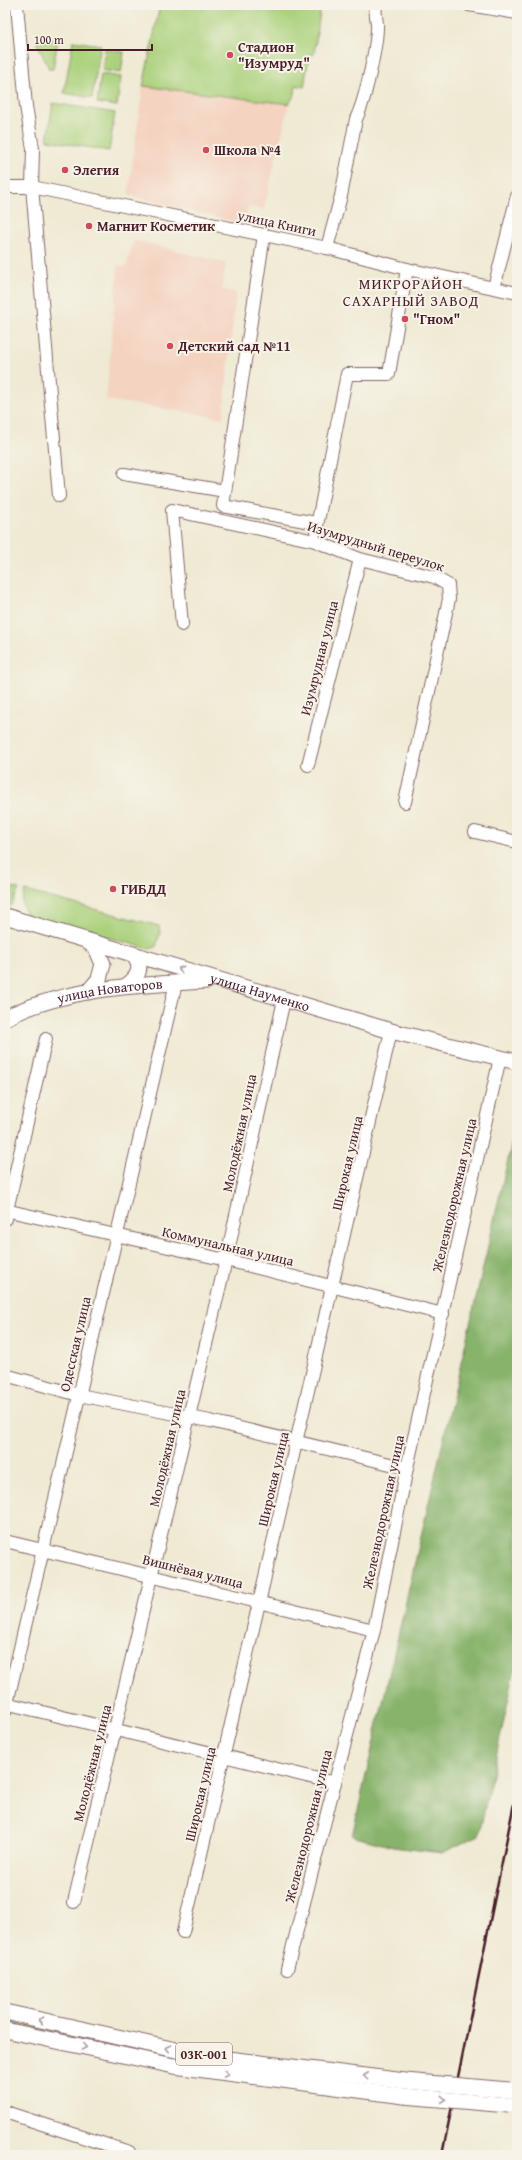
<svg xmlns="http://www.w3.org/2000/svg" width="522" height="2160" font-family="'Gentium Book Plus',serif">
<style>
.built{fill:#f4d3c0}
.green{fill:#aad17b;stroke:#7a7853}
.forest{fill:#87b36b;stroke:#68694b}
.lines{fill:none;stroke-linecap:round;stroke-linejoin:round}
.minor-casing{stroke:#846666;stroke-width:14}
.major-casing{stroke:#846666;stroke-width:17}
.minor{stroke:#fff;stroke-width:12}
.major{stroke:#fff;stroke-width:15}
.rail{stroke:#4a1f2b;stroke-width:2.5}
.major-bridge-casing{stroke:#846666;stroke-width:17;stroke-linecap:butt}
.major-bridge{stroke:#fff;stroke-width:15}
.oneway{stroke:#ae9aa0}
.poi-dot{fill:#d1495b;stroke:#f7f3e8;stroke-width:1.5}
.labels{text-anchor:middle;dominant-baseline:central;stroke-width:4;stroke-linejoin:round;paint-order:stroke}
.shield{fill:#f7f3e8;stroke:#7e5f64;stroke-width:1}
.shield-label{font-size:13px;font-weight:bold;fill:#4a1f2b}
.poi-label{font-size:14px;font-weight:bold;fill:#4a1f2b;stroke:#f7f3e8;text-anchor:start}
.street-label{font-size:14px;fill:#4a1f2b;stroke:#f7f3e8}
.neighbourhood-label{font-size:15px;letter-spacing:1px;fill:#4a1f2b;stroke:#f7f3e8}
</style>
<rect width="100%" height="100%" fill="#f7f3e8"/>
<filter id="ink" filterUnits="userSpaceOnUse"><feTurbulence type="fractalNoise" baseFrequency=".025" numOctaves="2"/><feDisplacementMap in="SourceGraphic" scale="8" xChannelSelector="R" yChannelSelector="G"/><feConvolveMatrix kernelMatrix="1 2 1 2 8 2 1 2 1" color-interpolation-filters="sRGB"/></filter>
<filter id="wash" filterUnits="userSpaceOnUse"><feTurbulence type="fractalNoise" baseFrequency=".012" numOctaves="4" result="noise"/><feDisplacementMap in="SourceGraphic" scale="16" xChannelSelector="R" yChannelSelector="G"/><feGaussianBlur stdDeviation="0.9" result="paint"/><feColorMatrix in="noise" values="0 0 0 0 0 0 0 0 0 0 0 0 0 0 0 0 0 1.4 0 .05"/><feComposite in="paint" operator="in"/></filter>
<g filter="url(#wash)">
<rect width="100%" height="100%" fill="#efead3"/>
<g class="built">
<path d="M143,86L289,104L264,209L248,207L244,224L128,195Z"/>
<path d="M134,240L226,263L222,289L236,293L223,418L106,400L118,265L126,267Z"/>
</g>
<g class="green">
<path d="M160,5H321L314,54L309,57L304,87L296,85L295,94L289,104L143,86Z"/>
<path d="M58,39L53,69H49L36,41Z"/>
<path d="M73,41L101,45L92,98L64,93Z"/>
<path d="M105,49L124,52L121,73L102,70Z"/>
<path d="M101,74L121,77L117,106L97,103Z"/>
<path d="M53,103L115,113L109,151L47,140Z"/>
<path d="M5,886L19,889L12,905L5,909Z"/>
<path d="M25,891L159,926L160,932L156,947L150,949L32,917L25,913L22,902Z"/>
<path d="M5,2018L300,2080L134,2052L5,2023Z"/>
</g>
<path class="forest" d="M517,1120V1660L479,1835L442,1853L393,1847L352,1836Z"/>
</g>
<g filter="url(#ink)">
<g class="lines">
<g class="minor-casing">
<g id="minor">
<path d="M17,5L26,106L33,149L32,187L59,496"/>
<path d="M469,5L517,13"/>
<path d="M5,187H32L327,248L407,269L517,293"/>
<path d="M264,235L223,506L316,523"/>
<path d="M327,248L341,196L356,119C365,101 376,50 377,29C378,21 374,14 376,5"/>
<path d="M494,288L517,196"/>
<path d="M124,474L225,491"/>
<path d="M316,531L347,374H389L407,269"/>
<path d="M182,625L172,510L315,541L360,559L434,577L448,585L449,599L405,802"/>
<path d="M308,765L360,559"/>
<path d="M475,832L517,842"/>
<path d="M5,1210L226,1260L443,1314"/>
<path d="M5,1219L46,1039"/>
<path d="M5,1375L79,1395L210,1421L407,1468"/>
<path d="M5,1541L374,1630"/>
<path d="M5,1703L335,1783"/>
<path d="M5,1712C64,1470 118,1226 176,983"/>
<path d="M74,1902L226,1260L284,1000"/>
<path d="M183,1932C253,1632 324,1332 391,1031"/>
<path d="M287,1969L374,1630L407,1468L500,1058"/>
<path d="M5,2112L129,2152L128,2155"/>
</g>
</g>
<g class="major-casing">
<g id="major">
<path id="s1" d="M5,916L391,1031L517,1062"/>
<path d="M126,986C139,977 144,966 132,954"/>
<path d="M88,992L99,979L103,964L96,948L88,942"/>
<path id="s2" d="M5,1018C67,987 139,985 207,981"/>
<path d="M5,2012L176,2050L228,2059L405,2081"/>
<path d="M5,2030L174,2066L404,2096"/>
</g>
</g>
<use href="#minor" class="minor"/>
<use href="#major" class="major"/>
<path class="rail" d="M442,2155L517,1789"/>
<g class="major-bridge-casing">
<g id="major-bridge">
<path d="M405,2081L509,2090"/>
<path d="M404,2096L508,2105"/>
</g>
</g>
<use href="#major-bridge" class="major-bridge"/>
</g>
<defs><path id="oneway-chevron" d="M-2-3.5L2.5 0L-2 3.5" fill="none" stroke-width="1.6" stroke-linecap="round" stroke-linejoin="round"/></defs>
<g class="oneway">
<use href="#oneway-chevron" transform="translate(181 969) rotate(-163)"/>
<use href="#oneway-chevron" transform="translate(41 2020) rotate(-167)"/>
<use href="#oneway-chevron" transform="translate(84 2047) rotate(12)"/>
<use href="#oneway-chevron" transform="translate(168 2048) rotate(-168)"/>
<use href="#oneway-chevron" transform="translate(226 2074) rotate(8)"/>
<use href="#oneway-chevron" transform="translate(366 2076) rotate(-173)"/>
<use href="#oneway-chevron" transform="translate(443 2099) rotate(5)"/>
</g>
</g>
<g class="poi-dot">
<circle cx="230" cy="55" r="4"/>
<circle cx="206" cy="150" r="4"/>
<circle cx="65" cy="170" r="4"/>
<circle cx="89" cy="226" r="4"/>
<circle cx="405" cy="319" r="4"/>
<circle cx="170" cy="346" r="4"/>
<circle cx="113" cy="889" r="4"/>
</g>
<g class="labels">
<rect class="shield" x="176" y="2043" width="56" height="22" rx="3"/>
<g class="shield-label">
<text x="204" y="2054">03К-001</text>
</g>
<g class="poi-label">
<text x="238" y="47">Стадион<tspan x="238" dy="16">"Изумруд"</tspan></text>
<text x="214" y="150">Школа №4</text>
<text x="73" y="170">Элегия</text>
<text x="97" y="226">Магнит Косметик</text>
<text x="413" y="319">"Гном"</text>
<text x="178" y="346">Детский сад №11</text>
<text x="121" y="889">ГИБДД</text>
</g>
<g class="street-label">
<text transform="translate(277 223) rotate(12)">улица Книги</text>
<text transform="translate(376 546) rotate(17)">Изумрудный переулок</text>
<text transform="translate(319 658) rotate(-76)">Изумрудная улица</text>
<text stroke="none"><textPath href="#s2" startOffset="109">улица Новаторов</textPath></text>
<text stroke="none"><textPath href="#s1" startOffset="266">улица Науменко</textPath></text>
<text transform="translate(239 1133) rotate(-78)">Молодёжная улица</text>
<text transform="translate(347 1163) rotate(-77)">Широкая улица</text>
<text transform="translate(454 1195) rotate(-77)">Железнодорожная улица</text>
<text transform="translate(228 1246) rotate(13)">Коммунальная улица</text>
<text transform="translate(75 1344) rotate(-77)">Одесская улица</text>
<text transform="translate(167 1448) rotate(-77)">Молодёжная улица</text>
<text transform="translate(273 1479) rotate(-77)">Широкая улица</text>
<text transform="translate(383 1512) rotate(-78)">Железнодорожная улица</text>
<text transform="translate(193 1571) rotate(14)">Вишнёвая улица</text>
<text transform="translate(92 1763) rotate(-76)">Молодёжная улица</text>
<text transform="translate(200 1794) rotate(-77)">Широкая улица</text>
<text transform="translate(308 1826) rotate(-76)">Железнодорожная улица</text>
</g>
<g class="neighbourhood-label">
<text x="411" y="283">МИКРОРАЙОН<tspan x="411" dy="17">САХАРНЫЙ ЗАВОД</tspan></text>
</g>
</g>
<rect width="522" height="2160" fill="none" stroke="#f7f3e8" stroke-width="20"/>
<path d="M28 44v6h124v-6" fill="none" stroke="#4a1f2b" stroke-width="2"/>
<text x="34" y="44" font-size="12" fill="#4a1f2b" stroke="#f7f3e8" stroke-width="3" paint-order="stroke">100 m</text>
</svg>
